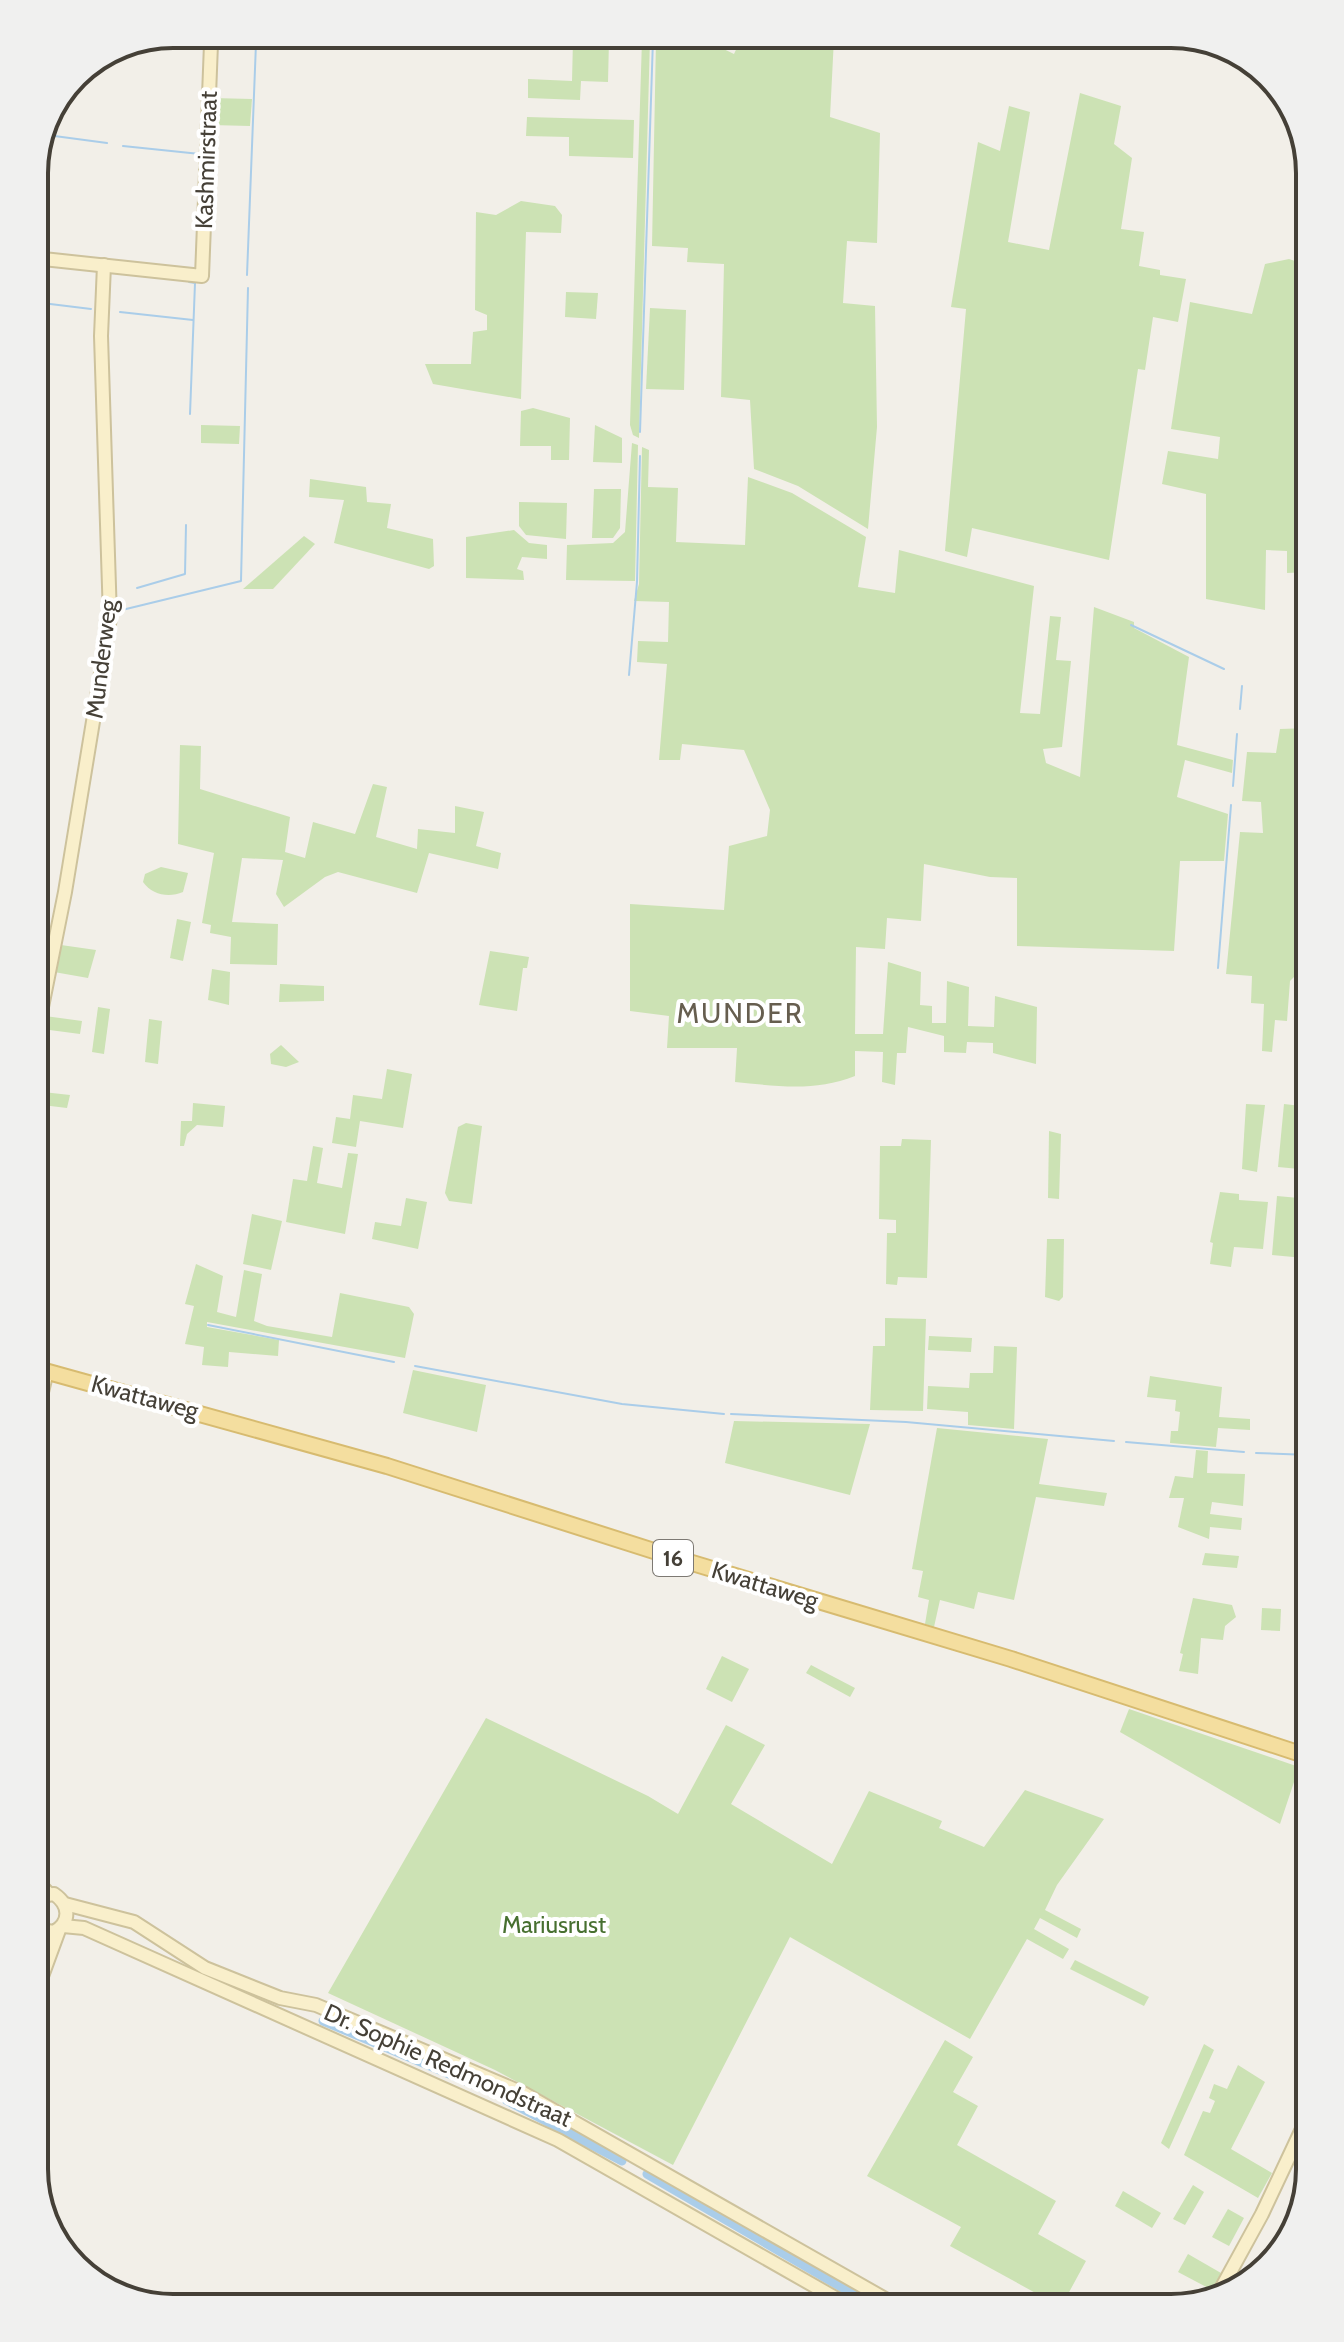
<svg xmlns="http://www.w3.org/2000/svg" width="1344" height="2342" font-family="Cabin,sans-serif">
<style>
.green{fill:#cce2b4}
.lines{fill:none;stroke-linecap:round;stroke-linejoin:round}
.stream{stroke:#aacde9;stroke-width:2}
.canal{stroke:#aacde9;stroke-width:9}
.secondary-casing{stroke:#cdc29c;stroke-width:16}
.primary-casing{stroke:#d7bb70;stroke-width:18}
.secondary{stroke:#f9efcb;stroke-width:12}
.primary{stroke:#f4de9f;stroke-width:14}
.labels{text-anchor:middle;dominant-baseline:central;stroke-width:8;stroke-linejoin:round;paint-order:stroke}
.shield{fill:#fff;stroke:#7d7973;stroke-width:2}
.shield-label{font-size:22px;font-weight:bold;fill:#454037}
.street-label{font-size:24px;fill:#454037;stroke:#fff}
.park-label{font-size:24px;fill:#477030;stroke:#fff}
.quarter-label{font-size:28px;letter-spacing:2px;fill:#665e4f;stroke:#fff}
.rim{fill:none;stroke:#454037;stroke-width:4}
</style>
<rect width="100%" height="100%" fill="#f2efe8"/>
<g class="green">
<path d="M834,38L830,117L880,133L877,243L847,241L843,303L875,306L877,427L868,529L798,486L754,469L750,400L721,397L724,264L687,262L688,248L652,246L656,39H703L734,54L741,39Z"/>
<path d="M642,39H650L639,438L633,435L630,425Z"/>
<path d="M573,40H609L608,82L581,81L580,100L528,98V79L572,81Z"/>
<path d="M1080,93L1121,106L1114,144L1132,158L1121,229L1144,232L1139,266L1160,270V275L1186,279L1178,322L1153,317L1145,370L1138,369L1109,560L972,528L967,557L945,551L966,309L951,307L978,142L1000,151L1009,106L1030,112L1008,242L1049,250Z"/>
<path d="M212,98L252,99L250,126L211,125Z"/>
<path d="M527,117L634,120L633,158L569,156V137L526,136Z"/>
<path d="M521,201L555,206L562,215L561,233L526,232L521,399L433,384L425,364H471L473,332L487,330V315L475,310L476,212L496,215Z"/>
<path d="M1289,259L1310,266V572L1287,573V551L1266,550L1265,610L1206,599V494L1162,484L1168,451L1218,459L1220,437L1171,429L1190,302L1252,314L1265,264Z"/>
<path d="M566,292L598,293L596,319L565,317Z"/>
<path d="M650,308L686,310L684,390L646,389Z"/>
<path d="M533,408L570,418L569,460H551V446H520L521,411Z"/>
<path d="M201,425L240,426L239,444L201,443Z"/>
<path d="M595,425L622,438V463L593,462Z"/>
<path d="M632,443L638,445L635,581L566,580L567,545L613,543L625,532Z"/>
<path d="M642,447L649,450L648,487L678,488L676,542L745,545L748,477L792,493L866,537L858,587L895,593L899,550L1034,586L1020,713L1040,714L1050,616L1061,617L1056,660L1071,661L1062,747L1043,749L1046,763L1080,777L1094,607L1134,622V628L1189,657L1177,745L1233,760L1232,773L1185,760L1177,797L1228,814L1224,861H1180L1174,951L1017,946V878L990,877L924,864L921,921L887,918L885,949L856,947L855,1034H883L888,962L921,972L920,1005L932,1006V1023H946L947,981L969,987L968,1026L994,1027L995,996L1037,1007L1036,1064L993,1053V1043L967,1042L966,1053L944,1052V1036L908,1027L906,1053H897L895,1085L882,1082L883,1052L855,1051V1076C815,1092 777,1086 735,1082L737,1048H667L669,1016L630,1011V904L724,910L729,846L767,836L770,810L744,750L682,744L680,760H659L667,664L637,662L638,641L668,642L669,602L634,601L639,584Z"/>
<path d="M310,479L366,487L367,502L391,504L387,528L433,539L434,566L429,569L334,543L344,500L309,497Z"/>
<path d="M594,489H621L620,528L613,538H592Z"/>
<path d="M519,502L567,503L566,539L526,535L519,526Z"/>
<path d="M514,530L529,543L547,545V559L522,557L517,569L523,571L524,580L466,578V537Z"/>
<path d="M304,536L315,544L273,589H243Z"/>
<path d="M1310,728V952L1306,965L1290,981L1287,1021L1275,1020L1272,1052L1262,1051L1264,1004L1251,1003L1252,976L1226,974L1240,832L1263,833L1261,802L1242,801L1247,752L1276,753L1280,729Z"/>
<path d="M180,745L201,746L200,789L290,817L285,852L305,858L313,822L355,834L373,784L387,787L376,837L417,849L418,829L455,833V806L484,812L476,846L501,853L498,869L429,853L417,893L338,872L325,877L284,907L276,894L283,860L242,858L232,922L278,924L277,965L230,964L231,937L210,933L211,925L202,923L214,853L178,844Z"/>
<path d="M161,867L188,873L183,892C169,898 152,895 143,882L145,874Z"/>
<path d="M177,919L191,922L183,961L170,958Z"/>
<path d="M61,945L96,950L88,978L54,972Z"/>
<path d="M490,951L529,957L527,968H523L517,1011L479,1005Z"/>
<path d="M212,969L230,972L229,1005L208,1000Z"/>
<path d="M280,984L324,986V1001L279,1002Z"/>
<path d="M98,1007L110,1009L104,1054L92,1052Z"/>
<path d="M45,1016L82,1021L80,1034L42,1029Z"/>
<path d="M149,1019L162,1021L158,1064L145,1062Z"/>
<path d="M281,1045L299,1062L286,1067L271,1064L270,1054Z"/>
<path d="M387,1069L412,1074L403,1128L360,1121L356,1147L332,1143L336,1117L350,1119L353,1095L382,1099Z"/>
<path d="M34,1091L70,1095L67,1108L34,1104Z"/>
<path d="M193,1103L225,1106L223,1127L197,1125L187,1134L184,1146H180L181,1121H192Z"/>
<path d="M1246,1104L1265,1105L1257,1172L1242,1169Z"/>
<path d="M1284,1104L1310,1107V1170L1278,1167Z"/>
<path d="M466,1123L482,1126L472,1204L449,1201L445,1193L458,1127Z"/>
<path d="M1049,1131L1061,1134L1059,1199L1048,1198Z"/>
<path d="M902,1139L931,1140L927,1278L898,1277L897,1285L886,1284L887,1233H896V1220L879,1219L880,1146H901Z"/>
<path d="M313,1146L323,1148L317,1183L342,1188L348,1153L358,1154L345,1234L286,1222L293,1179L307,1181Z"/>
<path d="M1300,1189L1309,1190L1304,1258L1272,1255L1277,1196L1299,1198Z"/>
<path d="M1220,1192L1239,1194V1200L1268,1202L1263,1249L1234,1247L1231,1267L1210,1264L1213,1243L1210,1242Z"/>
<path d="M406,1198L427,1202L418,1249L372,1239L375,1222L401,1226Z"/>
<path d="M252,1214L282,1221L271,1270L243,1264Z"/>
<path d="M1047,1239H1064L1063,1297L1059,1301L1045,1297Z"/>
<path d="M196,1264L223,1276L217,1312L236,1317L244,1270L262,1274L254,1321L267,1326L332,1337L340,1293L409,1307L414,1314L405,1358L207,1322V1327L279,1340L278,1356L229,1352L228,1367L202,1365L204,1347L185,1344L194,1306L185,1304Z"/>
<path d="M885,1318L926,1319L923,1411L870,1410L873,1346H885Z"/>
<path d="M929,1336L972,1338L971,1352L928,1350Z"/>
<path d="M994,1346L1017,1347L1014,1429L968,1425V1412L927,1409L928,1386L969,1388L970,1373H993Z"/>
<path d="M413,1370L486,1385L477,1432L403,1413Z"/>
<path d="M1150,1376L1222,1387L1219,1417L1250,1419V1430L1218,1428L1216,1447L1170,1443L1171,1431H1178L1180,1412L1175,1411L1176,1400L1147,1397Z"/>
<path d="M734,1421L870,1424L850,1495L725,1463Z"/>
<path d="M937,1428L1048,1439L1039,1484L1107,1493L1104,1506L1036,1497L1014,1600L978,1592L974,1609L940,1600L934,1627L925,1624L929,1600L918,1597L923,1571L912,1569Z"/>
<path d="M1196,1450L1208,1451L1207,1473L1245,1474L1243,1506L1212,1502L1210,1514L1242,1518L1241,1530L1210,1527L1209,1539L1178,1527L1184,1498H1169L1175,1476L1193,1478Z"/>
<path d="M1205,1553L1239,1556L1237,1568L1202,1565Z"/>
<path d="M1193,1598L1232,1605L1236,1617L1225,1626L1223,1640L1201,1638L1198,1674L1179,1671L1183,1654L1180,1653Z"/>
<path d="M1262,1608L1281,1609L1280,1631L1261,1630Z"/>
<path d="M722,1656L749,1669L732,1702L706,1689Z"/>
<path d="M811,1665L855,1688L850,1697L806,1673Z"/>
<path d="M1129,1709L1299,1767L1280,1824L1120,1732Z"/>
<path d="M486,1718L648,1796L678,1814L726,1725L765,1745L731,1804L832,1864L869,1791L942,1821L939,1828L984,1847L1025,1790L1104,1819L1057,1885L1045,1910L1081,1929L1077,1938L1040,1918L1034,1929L1069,1949L1063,1959L1027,1939L970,2039L790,1937L673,2165L495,2070L328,1993Z"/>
<path d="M1075,1960L1149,1997L1144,2006L1070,1969Z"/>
<path d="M945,2040L973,2057L953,2092L978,2106L957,2145L1056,2201L1038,2234L1086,2261L1061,2307L950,2246L961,2227L867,2176Z"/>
<path d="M1204,2044L1214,2050L1169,2149L1161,2143Z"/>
<path d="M1238,2065L1265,2082L1231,2149L1272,2173L1258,2198L1184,2155L1203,2111L1210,2113L1215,2101L1209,2098L1214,2084L1227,2089Z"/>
<path d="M1193,2185L1204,2192L1185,2225L1173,2219Z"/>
<path d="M1123,2191L1161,2213L1152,2228L1115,2206Z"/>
<path d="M1228,2209L1244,2218L1229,2246L1212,2237Z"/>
<path d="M1188,2254L1221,2273L1212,2290L1178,2272Z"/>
</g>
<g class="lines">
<g class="stream">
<path d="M47,135L107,143"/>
<path d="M123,146L200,154"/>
<path d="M247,275L256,43"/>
<path d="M189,282L195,283L190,414"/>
<path d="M34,302L91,309"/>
<path d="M120,312L193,320"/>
<path d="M640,432L653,39"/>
<path d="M137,588L185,574L186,525"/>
<path d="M122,610L241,581L248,288"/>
<path d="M1131,625L1224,669"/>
<path d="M629,675L637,582L640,456"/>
<path d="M1240,709L1242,686"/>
<path d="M1233,786L1237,734"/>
<path d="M1218,968L1231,805"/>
<path d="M208,1325L394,1362"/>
<path d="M415,1366L622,1404L724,1414"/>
<path d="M731,1414L906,1422L1114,1441"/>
<path d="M1126,1442L1244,1452"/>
<path d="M1256,1453L1310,1455"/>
</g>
<g class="canal">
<path d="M323,2021L492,2092"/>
<path d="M506,2100L622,2161"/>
<path d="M647,2174L877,2308"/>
</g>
<g class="secondary-casing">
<g id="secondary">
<path d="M34,258L202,276L211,44"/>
<path d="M34,1047L65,892L110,618L101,336L104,265"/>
<path d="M34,1426L47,1371"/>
<path d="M34,1879L48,1893"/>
<path d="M65,1904L134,1922L205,1968L280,1998L316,2005L523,2093L901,2308"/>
<path d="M63,1926L84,1928L558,2140L853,2308"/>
<path d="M34,1929L54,1932C71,1922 70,1905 54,1894L34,1897"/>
<path d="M34,1998L59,1930"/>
<path d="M1216,2298L1262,2214L1310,2112"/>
</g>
</g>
<g class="primary-casing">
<path id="primary" d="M34,1368L387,1466L679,1559L1011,1659L1310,1757"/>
</g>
<use href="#secondary" class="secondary"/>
<use href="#primary" class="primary"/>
</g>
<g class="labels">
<rect class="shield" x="653" y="1540" width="40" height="36" rx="6"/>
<g class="shield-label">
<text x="673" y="1558">16</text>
</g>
<g class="street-label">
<text transform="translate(206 160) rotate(-88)">Kashmirstraat</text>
<text transform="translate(101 659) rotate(-83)">Munderweg</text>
<text transform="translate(145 1397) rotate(15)">Kwattaweg</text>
<text transform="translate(765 1585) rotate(17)">Kwattaweg</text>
<text transform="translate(448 2065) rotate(24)">Dr. Sophie Redmondstraat</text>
</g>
<g class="park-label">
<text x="554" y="1924">Mariusrust</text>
</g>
<g class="quarter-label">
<text x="740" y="1013">MUNDER</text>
</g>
</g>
<path d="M0 0H1344V2342H0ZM173 48H1171A125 125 0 0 1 1296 173V2169A125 125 0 0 1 1171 2294H173A125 125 0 0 1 48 2169V173A125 125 0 0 1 173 48Z" fill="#f0f0ef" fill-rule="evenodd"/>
<path class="rim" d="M173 48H1171A125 125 0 0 1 1296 173V2169A125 125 0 0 1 1171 2294H173A125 125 0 0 1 48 2169V173A125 125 0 0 1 173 48Z"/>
</svg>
